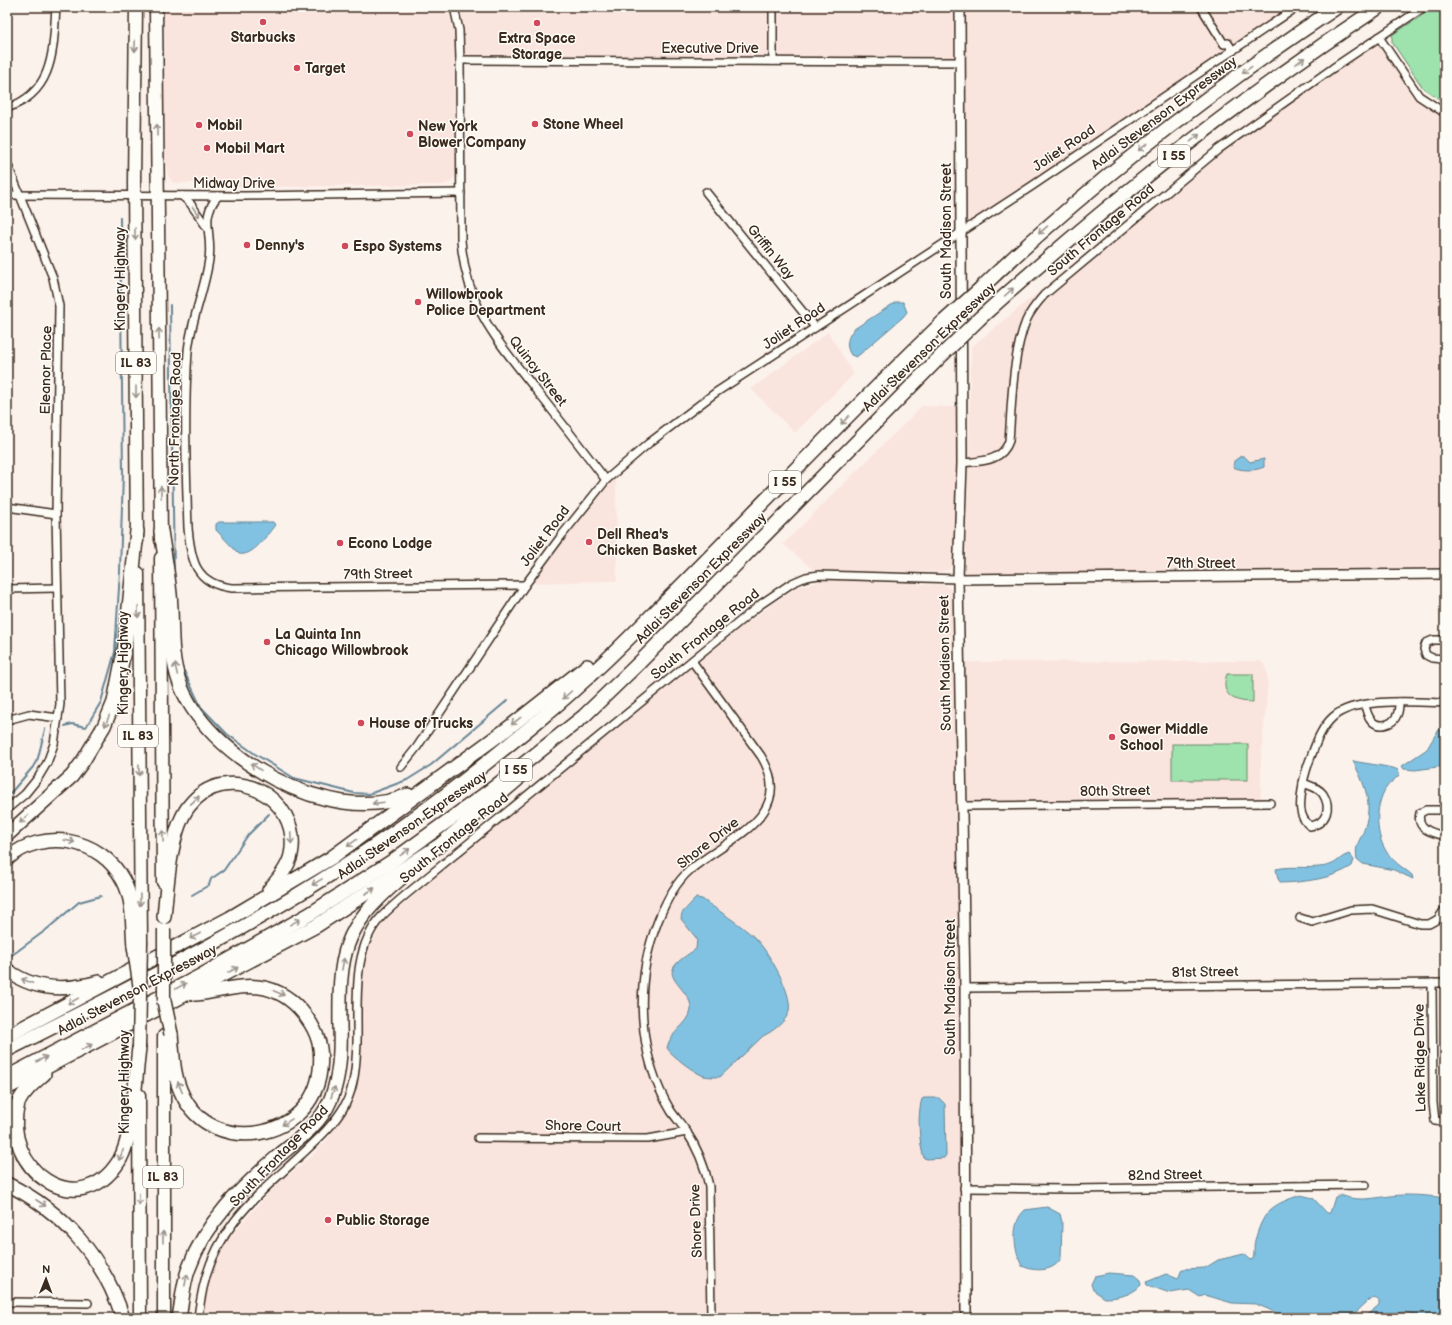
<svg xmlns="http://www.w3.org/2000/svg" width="1452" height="1325" font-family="'Balsamiq Sans',sans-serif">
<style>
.built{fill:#fae5de}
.green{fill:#9ee2ae;stroke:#6c8666}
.water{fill:#81c2e2;stroke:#658594}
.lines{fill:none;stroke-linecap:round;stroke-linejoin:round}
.stream{stroke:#658594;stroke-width:2}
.minor-casing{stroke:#3b2a1e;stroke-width:10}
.tertiary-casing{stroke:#3b2a1e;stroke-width:12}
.primary-casing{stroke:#3b2a1e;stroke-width:15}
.trunk-casing{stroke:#3b2a1e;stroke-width:15}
.motorway-casing{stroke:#3b2a1e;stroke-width:16}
.minor{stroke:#fdfcf7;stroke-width:7}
.tertiary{stroke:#fdfcf7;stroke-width:9}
.primary{stroke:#fdfcf7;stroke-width:12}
.trunk{stroke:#fdfcf7;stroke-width:12}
.motorway{stroke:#fdfcf7;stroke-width:13}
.trunk-bridge-casing{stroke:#3b2a1e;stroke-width:15;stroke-linecap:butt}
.motorway-bridge-casing{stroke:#3b2a1e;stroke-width:16;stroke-linecap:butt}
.trunk-bridge{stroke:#fdfcf7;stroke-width:12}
.motorway-bridge{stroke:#fdfcf7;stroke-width:13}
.oneway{stroke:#9c938a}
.poi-dot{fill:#d1495b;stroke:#fdfcf7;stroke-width:1.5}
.labels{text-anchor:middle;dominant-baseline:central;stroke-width:3;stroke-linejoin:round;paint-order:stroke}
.shield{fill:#fdfcf7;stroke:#75695f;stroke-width:1}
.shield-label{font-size:13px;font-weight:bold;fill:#3b2a1e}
.poi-label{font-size:14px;font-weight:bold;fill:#3b2a1e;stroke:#fdfcf7;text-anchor:start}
.street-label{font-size:14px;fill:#3b2a1e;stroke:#fdfcf7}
</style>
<rect width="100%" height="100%" fill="#fcf2ec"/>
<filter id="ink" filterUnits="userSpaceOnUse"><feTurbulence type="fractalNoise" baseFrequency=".025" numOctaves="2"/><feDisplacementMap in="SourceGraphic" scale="8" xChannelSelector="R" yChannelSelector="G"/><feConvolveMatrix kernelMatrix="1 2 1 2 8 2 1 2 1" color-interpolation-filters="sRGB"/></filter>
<g filter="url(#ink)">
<g class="built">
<path d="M164,7H448L454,36L455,172L454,178L449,183L443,185L239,187L209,183H173L168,176L165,157Z"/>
<path d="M460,7H954V57L465,55L464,26Z"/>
<path d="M964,7H1291L963,226Z"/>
<path d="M1380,30L1423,95L1445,110V570L965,573L971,347L1246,122Z"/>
<path d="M828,332L854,374L795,433L751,389Z"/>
<path d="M922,406L956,407L957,472L953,565L948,570L940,572L814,571L783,544Z"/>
<path d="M616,475L617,581L529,583L592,500Z"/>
<path d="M827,580L945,585L955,592L962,1318H202L206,1285L212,1266L223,1244L277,1184L313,1155L328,1138L348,1108L358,1084L361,1067L360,1002L363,966L371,944L384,921L453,861L738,629L796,587Z"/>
<path d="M1260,661L1264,664L1267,672L1268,684L1261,758V803L961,806L959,662Z"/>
</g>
<g class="green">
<path d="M1435,7H1445V103L1423,88L1392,42V35Z"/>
<path d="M1227,674H1253V702C1235,702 1219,696 1227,674Z"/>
<rect x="1172" y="744" width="76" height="36"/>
</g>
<g class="water">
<path d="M896,302H903L907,312L903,317L859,355L856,357L851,355C845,346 847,337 854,329Z"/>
<path d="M1241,456H1244L1250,462L1264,459V467C1256,471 1241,471 1233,467L1234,461Z"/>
<path d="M219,522H273L275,525C267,535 253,557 239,554L216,530V524Z"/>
<path d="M1440,729L1445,740V766L1415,770L1404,769L1402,766L1427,749L1437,732Z"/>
<path d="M1353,761C1362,763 1394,767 1398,770L1399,775C1395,780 1389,783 1386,788C1374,807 1375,838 1389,855C1396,864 1404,868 1412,875L1413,879L1394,870L1363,864L1357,859C1354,843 1361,841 1365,827C1373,801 1364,784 1353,761Z"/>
<path d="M1349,854L1354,860L1352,866C1332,879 1305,882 1281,883L1278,879L1276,869C1293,865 1314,870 1330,865C1337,863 1341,856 1349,854Z"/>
<path d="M696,898L702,899C720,912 739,923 755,938C768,951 793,993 789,1011C787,1021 772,1032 763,1036L720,1077C714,1077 709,1077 704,1076C695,1073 672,1056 667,1048C670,1031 689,1025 691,1010C693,994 667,980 673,969C676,961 689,954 696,949L697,939L681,919L682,913Z"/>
<path d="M924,1098H939L945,1104L946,1155L944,1158L927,1159L924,1158C919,1144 917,1113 922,1099Z"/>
<path d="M1301,1195L1313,1198L1327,1213H1330L1335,1197L1341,1195C1361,1204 1383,1195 1405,1195C1418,1195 1432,1196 1445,1198V1313L1430,1317L1403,1312L1386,1315L1381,1318H1363L1379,1305V1300L1375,1297L1369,1300L1350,1318H1289L1256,1304L1232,1303L1205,1295L1200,1297L1189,1290L1170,1293L1147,1285L1146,1282L1149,1281L1166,1274L1178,1279L1182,1269L1205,1268L1218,1260L1244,1254L1251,1260L1253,1259C1255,1252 1253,1244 1256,1237C1264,1210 1273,1204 1301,1195Z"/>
<path d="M1047,1207L1060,1214L1062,1222L1061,1258C1054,1272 1035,1272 1022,1266C1014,1251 1010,1223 1025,1210Z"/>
<path d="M1109,1273L1134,1275L1140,1280L1141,1285C1132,1295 1118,1298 1105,1298L1093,1290L1091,1284L1095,1276Z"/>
</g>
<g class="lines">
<g class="stream">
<path d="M170,305L174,576"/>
<path d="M175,594L177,597V605"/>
<path d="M182,667L201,707L227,734L255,754L294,778L354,793L369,794L407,780L431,765L508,700"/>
<path d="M65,726L72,724L86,727L101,702L115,652L120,571L123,473L120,217"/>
<path d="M7,797L33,767L38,758L45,729"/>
<path d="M192,895L209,885L211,879L224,870L248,835L269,814"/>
<path d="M8,958L46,930L79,902L101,896"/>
</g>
<g class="minor-casing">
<g id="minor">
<path d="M454,7L459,30L460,60L461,240C466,307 497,340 536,390C560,420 583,450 606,480"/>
<path d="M1201,7L1224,44L1228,43L1233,51"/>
<path d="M1379,37L1419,96L1445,113"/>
<path d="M460,60L959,62"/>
<path d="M773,61V7"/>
<path d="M7,108C55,92 53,49 56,7"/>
<path d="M7,163L53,278L59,306L56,514L60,704L54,744L47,763L38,778L25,794L7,809"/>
<path d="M706,192L815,327"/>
<path d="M7,195L246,196L461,193"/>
<path d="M182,196L190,203L208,229"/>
<path d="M218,196C199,218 213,233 209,259C205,290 191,320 188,351C184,409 186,470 188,528C191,560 195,584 232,588L525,585"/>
<path d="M962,463C981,461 1002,462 1009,441C1012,403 1012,356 1026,321C1030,311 1037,303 1044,295L1219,149L1333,68L1424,7"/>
<path d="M7,507L56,514"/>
<path d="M7,589L57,588"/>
<path d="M1445,640H1433L1426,643L1424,649L1426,655L1432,658L1445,659"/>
<path d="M692,661L761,756C798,816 727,839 690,870C675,883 665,903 658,921C634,981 637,1055 671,1111C676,1118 681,1124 686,1131C697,1147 705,1167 709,1186L711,1318"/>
<path d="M1365,705C1366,710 1368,716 1371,720C1378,729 1393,725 1397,715C1399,711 1399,706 1399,702"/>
<path d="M7,720L29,714L58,718"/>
<path d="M401,767L417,747L525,585L562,535L606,480L649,443L715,393L1032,186L1297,7"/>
<path d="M1303,783C1305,773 1308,764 1312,754C1317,740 1322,727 1333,717C1355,697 1417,702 1445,703"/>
<path d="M1303,783C1310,786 1318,787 1323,794C1332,808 1326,824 1310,826C1296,815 1301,799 1303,783Z"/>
<path d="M961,806L1270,803"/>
<path d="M1445,810H1426L1420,813C1416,829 1432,833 1445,836"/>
<path d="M1300,918L1312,922L1351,910L1372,909L1420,924H1429L1438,919L1445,909"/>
<path d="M1432,983L1433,1103L1435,1121L1445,1122"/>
<path d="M965,988L1445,983"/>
<path d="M478,1138L648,1139L687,1132"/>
<path d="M964,1188L1072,1189L1366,1185"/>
<path d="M7,1302L88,1303"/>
<path d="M198,1318C199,1308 201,1298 203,1288C217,1226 257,1196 301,1155C317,1140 334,1125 345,1105C355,1086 356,1064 357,1043C358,1002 351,949 382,916C392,906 403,897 414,888L761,604L792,583L806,577L819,575L958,579"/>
</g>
</g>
<g class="tertiary-casing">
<g id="tertiary">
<path d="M960,7L962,463L958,579L965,988L966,1318"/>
<path d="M958,579L1445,574"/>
</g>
</g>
<g class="primary-casing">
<g id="primary">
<path d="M139,1095L140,1318"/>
<path d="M164,1318V1036"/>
</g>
</g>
<g class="trunk-casing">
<g id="trunk">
<path d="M136,7L134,183L137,541"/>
<path d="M156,7L161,540"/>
<path d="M161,558L163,882"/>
<path d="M138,573L141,942"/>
</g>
</g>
<g class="motorway-casing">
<g id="motorway">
<path d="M980,289C1089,184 1211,91 1337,7"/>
<path d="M980,318C1105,205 1238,100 1379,7"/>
<path d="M161,531C164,552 168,573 170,594C173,623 169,652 179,681C204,756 332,829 408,795"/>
<path d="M7,835L72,776L83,761L104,726L114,702L125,646L137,531"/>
<path d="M7,859C43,827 101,838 123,880C134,900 132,924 134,946"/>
<path d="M164,917C167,887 170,830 189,806C226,758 303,796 291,855C288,868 278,880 269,890"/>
<path d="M7,970C34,991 67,991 99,982"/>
<path d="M171,1034C173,1055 173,1077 183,1096C213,1157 312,1141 320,1070C322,1052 320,1039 311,1024C300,1006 286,993 265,988C241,983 219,992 196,994"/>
<path d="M7,1036L230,918L331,858L507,729L587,666"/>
<path d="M7,1050C147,980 291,908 418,815C462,784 504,749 545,715C590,678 631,636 672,595C762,505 850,411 942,323"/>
<path d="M44,1074C34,1083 24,1091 18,1103C0,1169 79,1225 119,1161C134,1136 135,1078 139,1048"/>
<path d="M7,1077L202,975L310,914L391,862L492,789L584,716L640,662L942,355"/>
<path d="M7,1088L316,926L440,845L517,780"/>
<path d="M7,1184C63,1211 104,1258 123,1318"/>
<path d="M179,1318C182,1302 183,1283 189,1268C205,1223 241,1188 276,1158C295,1142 320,1125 330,1101C340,1078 341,1052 340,1027C339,954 342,928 400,879"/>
</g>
</g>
<use href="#minor" class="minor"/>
<use href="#tertiary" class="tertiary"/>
<use href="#primary" class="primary"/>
<use href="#trunk" class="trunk"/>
<use href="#motorway" class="motorway"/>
<g class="trunk-bridge-casing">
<g id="trunk-bridge">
<path d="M164,929V1001"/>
<path d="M139,1048L141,942"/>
</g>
</g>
<g class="motorway-bridge-casing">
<g id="motorway-bridge">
<path d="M942,323L980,289"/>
<path d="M942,355L980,318"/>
<path d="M134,946L140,986"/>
<path d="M164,1001L171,1034"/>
</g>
</g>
<use href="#trunk-bridge" class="trunk-bridge"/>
<use href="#motorway-bridge" class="motorway-bridge"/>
</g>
<defs><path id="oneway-shaft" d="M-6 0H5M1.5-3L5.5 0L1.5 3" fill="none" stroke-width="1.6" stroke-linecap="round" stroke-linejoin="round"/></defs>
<g class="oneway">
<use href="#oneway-shaft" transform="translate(135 46) rotate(91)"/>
<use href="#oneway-shaft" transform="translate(1300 61) rotate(-37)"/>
<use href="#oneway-shaft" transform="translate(1247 70) rotate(144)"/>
<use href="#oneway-shaft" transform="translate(157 130) rotate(-90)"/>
<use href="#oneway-shaft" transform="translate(1195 138) rotate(-39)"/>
<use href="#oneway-shaft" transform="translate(1143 147) rotate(142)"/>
<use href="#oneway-shaft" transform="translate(196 212) rotate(56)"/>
<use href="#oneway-shaft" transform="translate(1043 230) rotate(139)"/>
<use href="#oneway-shaft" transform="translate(135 234) rotate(90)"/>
<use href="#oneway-shaft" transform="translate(1009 292) rotate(-42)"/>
<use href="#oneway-shaft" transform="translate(159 334) rotate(-91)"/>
<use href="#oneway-shaft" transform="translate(136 392) rotate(90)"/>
<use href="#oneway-shaft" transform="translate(845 420) rotate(134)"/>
<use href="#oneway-shaft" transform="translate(161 492) rotate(-91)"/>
<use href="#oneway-shaft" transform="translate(138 612) rotate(90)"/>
<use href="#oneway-shaft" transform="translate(176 669) rotate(-103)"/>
<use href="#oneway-shaft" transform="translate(567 695) rotate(138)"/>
<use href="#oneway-shaft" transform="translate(107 721) rotate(112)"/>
<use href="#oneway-shaft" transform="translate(516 721) rotate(142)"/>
<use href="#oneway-shaft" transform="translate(256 767) rotate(-146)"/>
<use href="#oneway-shaft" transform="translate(139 770) rotate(89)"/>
<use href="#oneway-shaft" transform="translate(195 800) rotate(-43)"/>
<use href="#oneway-shaft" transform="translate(378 803) rotate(173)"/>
<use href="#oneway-shaft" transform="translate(24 819) rotate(138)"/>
<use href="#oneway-shaft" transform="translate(163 836) rotate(-91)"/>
<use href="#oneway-shaft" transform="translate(291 838) rotate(87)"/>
<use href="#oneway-shaft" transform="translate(69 841) rotate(10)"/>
<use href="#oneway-shaft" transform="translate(352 843) rotate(144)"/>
<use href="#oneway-shaft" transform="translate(405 852) rotate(-36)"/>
<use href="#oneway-shaft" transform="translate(317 882) rotate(149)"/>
<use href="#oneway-shaft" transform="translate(370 891) rotate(-33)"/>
<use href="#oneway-shaft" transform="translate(140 900) rotate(89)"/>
<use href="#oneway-shaft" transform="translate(295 922) rotate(-29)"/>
<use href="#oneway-shaft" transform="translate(195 936) rotate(152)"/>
<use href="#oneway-shaft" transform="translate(343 964) rotate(-79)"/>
<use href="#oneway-shaft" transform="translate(233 970) rotate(-28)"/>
<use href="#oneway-shaft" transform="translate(27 981) rotate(-158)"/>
<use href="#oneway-shaft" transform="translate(181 986) rotate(-28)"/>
<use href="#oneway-shaft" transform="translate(279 993) rotate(23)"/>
<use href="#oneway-shaft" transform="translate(73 1001) rotate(152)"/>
<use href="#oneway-shaft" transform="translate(87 1047) rotate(-28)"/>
<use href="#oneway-shaft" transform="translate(42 1059) rotate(-28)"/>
<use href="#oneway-shaft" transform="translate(180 1087) rotate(-112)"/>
<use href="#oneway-shaft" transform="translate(333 1092) rotate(-70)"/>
<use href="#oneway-shaft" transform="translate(287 1122) rotate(149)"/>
<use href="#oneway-shaft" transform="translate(121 1155) rotate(113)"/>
<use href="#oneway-shaft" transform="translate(139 1199) rotate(90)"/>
<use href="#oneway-shaft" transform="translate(41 1203) rotate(33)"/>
<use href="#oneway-shaft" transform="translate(163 1237) rotate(-90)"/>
<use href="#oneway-shaft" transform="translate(186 1280) rotate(-79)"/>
</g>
</g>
<g class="poi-dot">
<circle cx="263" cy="22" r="4"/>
<circle cx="537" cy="23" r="4"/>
<circle cx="297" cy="68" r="4"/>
<circle cx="535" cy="124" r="4"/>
<circle cx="199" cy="125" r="4"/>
<circle cx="410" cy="134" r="4"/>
<circle cx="207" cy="148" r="4"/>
<circle cx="247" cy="245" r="4"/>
<circle cx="345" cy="246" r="4"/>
<circle cx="418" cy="302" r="4"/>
<circle cx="589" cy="542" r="4"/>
<circle cx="340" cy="543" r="4"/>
<circle cx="267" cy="642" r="4"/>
<circle cx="361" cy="723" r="4"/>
<circle cx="1112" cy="737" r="4"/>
<circle cx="328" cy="1220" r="4"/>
</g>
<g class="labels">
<g class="shield">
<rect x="1158" y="145" width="32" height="22" rx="3"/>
<rect x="116" y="352" width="40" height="22" rx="3"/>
<rect x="769" y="471" width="32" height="22" rx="3"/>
<rect x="118" y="725" width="40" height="22" rx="3"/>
<rect x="500" y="759" width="32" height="22" rx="3"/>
<rect x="143" y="1166" width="40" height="22" rx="3"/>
</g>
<g class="shield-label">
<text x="1174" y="156">I 55</text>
<text x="136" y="363">IL 83</text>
<text x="785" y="482">I 55</text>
<text x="138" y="736">IL 83</text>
<text x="516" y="770">I 55</text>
<text x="163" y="1177">IL 83</text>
</g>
<g class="poi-label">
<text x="263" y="37" text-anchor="middle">Starbucks</text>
<text x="537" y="38" text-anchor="middle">Extra Space<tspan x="537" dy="16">Storage</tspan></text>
<text x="305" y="68">Target</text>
<text x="543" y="124">Stone Wheel</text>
<text x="207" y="125">Mobil</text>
<text x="418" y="126">New York<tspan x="418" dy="16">Blower Company</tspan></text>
<text x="215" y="148">Mobil Mart</text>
<text x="255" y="245">Denny's</text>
<text x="353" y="246">Espo Systems</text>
<text x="426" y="294">Willowbrook<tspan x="426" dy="16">Police Department</tspan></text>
<text x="597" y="534">Dell Rhea's<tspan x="597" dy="16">Chicken Basket</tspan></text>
<text x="348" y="543">Econo Lodge</text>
<text x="275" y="634">La Quinta Inn<tspan x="275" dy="16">Chicago Willowbrook</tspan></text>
<text x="369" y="723">House of Trucks</text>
<text x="1120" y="729">Gower Middle<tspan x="1120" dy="16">School</tspan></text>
<text x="336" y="1220">Public Storage</text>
</g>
<g class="street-label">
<text x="710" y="48">Executive Drive</text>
<text transform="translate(1164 113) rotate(-37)">Adlai Stevenson Expressway</text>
<text transform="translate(1064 148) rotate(-34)">Joliet Road</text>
<text x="234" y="183">Midway Drive</text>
<text transform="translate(1101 230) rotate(-40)">South Frontage Road</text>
<text transform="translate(946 231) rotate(-90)">South Madison Street</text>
<text transform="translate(771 252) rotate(51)">Griffin Way</text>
<text transform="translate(120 279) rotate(-90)">Kingery Highway</text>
<text transform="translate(794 326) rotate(-34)">Joliet Road</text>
<text transform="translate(929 347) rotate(-44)">Adlai Stevenson Expressway</text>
<text transform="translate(46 370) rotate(-89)">Eleanor Place</text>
<text transform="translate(538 371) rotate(52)">Quincy Street</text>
<text transform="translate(175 419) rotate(-89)">North Frontage Road</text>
<text transform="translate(545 536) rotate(-53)">Joliet Road</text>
<text x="1201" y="563">79th Street</text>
<text transform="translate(378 574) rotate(-1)">79th Street</text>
<text transform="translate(701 578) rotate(-45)">Adlai Stevenson Expressway</text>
<text transform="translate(705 634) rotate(-39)">South Frontage Road</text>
<text transform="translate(123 663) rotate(-90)">Kingery Highway</text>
<text transform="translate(945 663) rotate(-91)">South Madison Street</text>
<text transform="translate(1115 791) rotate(-1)">80th Street</text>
<text transform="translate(412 825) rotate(-35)">Adlai Stevenson Expressway</text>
<text transform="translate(454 838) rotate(-39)">South Frontage Road</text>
<text transform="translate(708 843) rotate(-38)">Shore Drive</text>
<text transform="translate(1205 972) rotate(-1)">81st Street</text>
<text transform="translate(950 987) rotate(-90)">South Madison Street</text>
<text transform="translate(137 990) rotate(-28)">Adlai Stevenson Expressway</text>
<text transform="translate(1420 1058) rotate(-91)">Lake Ridge Drive</text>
<text transform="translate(124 1082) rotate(-90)">Kingery Highway</text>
<text transform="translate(583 1126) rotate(1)">Shore Court</text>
<text transform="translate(279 1156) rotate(-46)">South Frontage Road</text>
<text transform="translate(1165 1175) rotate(-1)">82nd Street</text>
<text transform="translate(696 1221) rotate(-92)">Shore Drive</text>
</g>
</g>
<rect width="1452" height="1325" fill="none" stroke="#fdfcf7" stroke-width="24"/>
<rect x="12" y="12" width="1428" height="1301" fill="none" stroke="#3b2a1e" stroke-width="1.5" filter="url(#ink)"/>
<g transform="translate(46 1279) rotate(1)" stroke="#fdfcf7" stroke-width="3" paint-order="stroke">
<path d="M0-3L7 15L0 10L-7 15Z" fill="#3b2a1e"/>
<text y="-6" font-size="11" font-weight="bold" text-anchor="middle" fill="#3b2a1e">N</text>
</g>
</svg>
